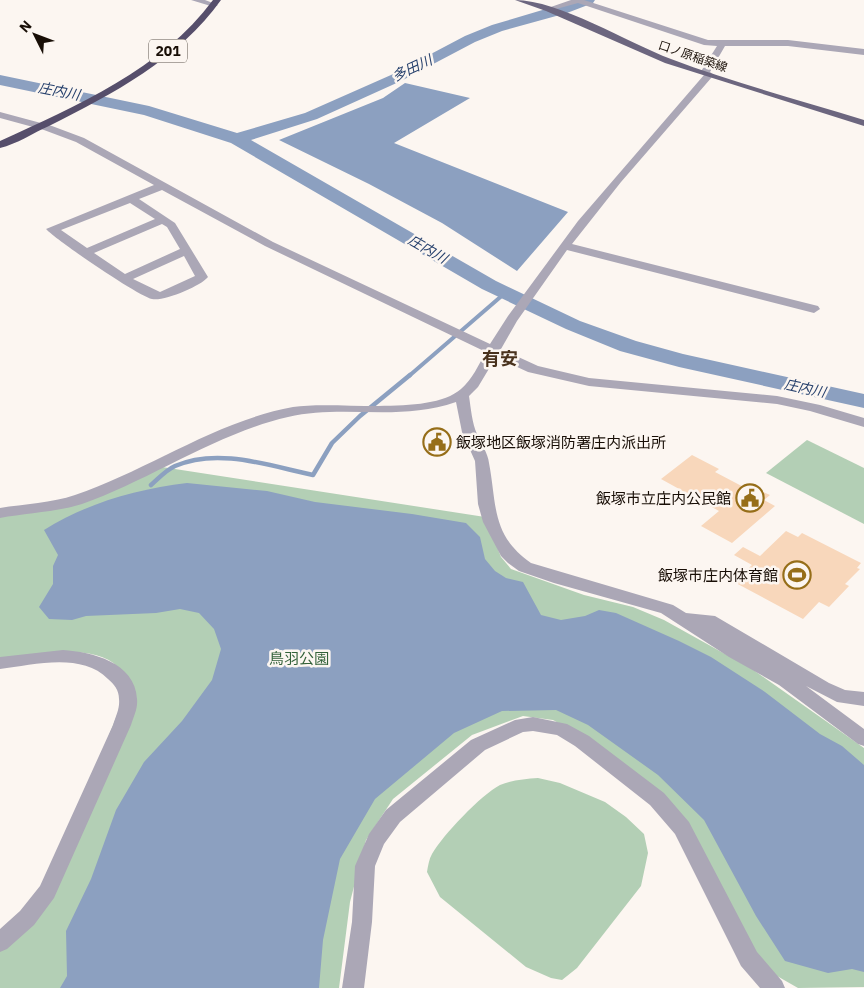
<svg xmlns="http://www.w3.org/2000/svg" width="864" height="988" font-family="'IBM Plex Sans','Noto Sans JP',sans-serif">
<style>
.green{fill:#b3cfb5}
.water{fill:#8ca0c0}
.lines{fill:none;stroke-linecap:round;stroke-linejoin:round}
.stream-far1{stroke:#8ca0c0;stroke-width:4}
.stream{stroke:#8ca0c0;stroke-width:4.5}
.river{fill:#8ca0c0;fill-rule:evenodd}
.building{fill:#f8d7bb}
.minor{fill:#aba7b6;fill-rule:evenodd}
.major{fill:#6c667f;fill-rule:evenodd}
.highway{fill:#564e6b;fill-rule:evenodd}
.labels{text-anchor:middle;dominant-baseline:central;stroke-width:5;stroke-linejoin:round;paint-order:stroke}
.far-street-label{font-size:12px;fill:#180e06;stroke:#fcf6f1}
.shield{fill:#fcf6f1;stroke:#5c544c;stroke-width:1}
.shield-label{font-size:14px;font-weight:bold;fill:#180e06}
.far-water-label{font-size:14px;font-style:italic;fill:#27416d;stroke:#fcf6f1}
.poi-label{font-size:15px;fill:#180e06;stroke:#fcf6f1;text-anchor:end}
.park-label{font-size:15px;fill:#34623a;stroke:#fcf6f1}
.quarter-label{font-size:18px;font-weight:bold;fill:#49321d;stroke:#fcf6f1}
</style>
<rect width="100%" height="100%" fill="#fcf6f1"/>
<g class="green">
<path d="M807,440L864,468V524L766,473Z"/>
<path d="M162,467L485,517L501,557L511,569L584,595L633,607L664,620L752,669L864,748V987L798,988L770,972L752,946L705,858L579,734L553,720L523,716L472,735L393,799L366,840L350,902L339,988H0V947L41,908L130,682C126,677 123,671 118,667C92,641 33,656 0,659V515L48,509Z"/>
<path d="M538,778L560,783L605,802L626,817L644,834L648,853L641,886L577,968L562,980L551,978L526,967L440,897L427,872C428,866 429,859 432,854C443,835 481,795 500,785C512,780 525,779 538,778Z"/>
</g>
<g class="water">
<path d="M405,83L470,98L394,143L568,212L517,271L442,223L369,184L279,140L383,98Z"/>
<path d="M187,483L267,491L315,502L412,514L466,523L480,537L485,559L495,571L506,578L523,582L541,615L561,620L585,616L599,610L616,613L679,641L711,657L765,692L820,734L842,746L864,765V972L852,969L828,973L785,961L756,916L704,820L658,775L588,725L556,710L502,711L454,733L375,799L340,859L323,940L319,988H60L67,976L66,931L91,879L116,810L144,762L182,721L212,680L221,649L214,629L199,613L180,609L156,613L86,616L72,620L49,619L39,607L53,584V566L58,555L44,530C87,503 137,489 187,483Z"/>
</g>
<g class="lines">
<path class="stream-far1" d="M409,376L505,293"/>
<path class="stream" d="M151,485C159,478 166,470 175,466C218,447 270,466 313,475L332,443L360,416L410,375"/>
<path class="river" d="M576,0H595L593,3L567,13L502,31L475,42L401,81L317,119L251,140L496,281L580,321L636,341L683,354L864,394V408L679,367L620,351L566,329L482,289L231,143L144,115L0,85V75L149,106L237,133L305,113L391,75L465,36L492,25Z"/>
</g>
<g class="building">
<path d="M692,455L719,469L715,472L753,492L761,491L770,495L764,500L775,506L732,543L701,526L719,511L661,479Z"/>
<path d="M786,531L798,537L802,533L861,563L857,568L860,569L845,584L849,586L829,607L819,602L803,619L734,582L752,565L734,555L743,547L760,556Z"/>
</g>
<g class="lines">
<g class="minor">
<path d="M191,0H205L218,5L214,7Z"/>
<path d="M571,0H584L708,40H788L864,49V55L788,46H725L710,72L714,75L712,77L621,182L572,244L818,306L820,309L814,313L567,250L517,321L501,349L538,366L589,378L777,396L820,405L864,418V427L810,411L777,404L589,386L528,372L496,357L478,387L469,396C471,409 472,423 477,434C481,444 488,453 489,463C497,505 491,535 531,563L673,605L686,613L715,616L829,683L845,690L864,692V706L837,702L806,686L864,729V746L858,744L779,685L729,657L661,613L554,583L519,571L508,563L501,556L483,522L478,504L475,461L462,432L456,402C399,422 343,404 288,417C217,433 150,480 82,504C57,512 26,513 0,518V508C24,504 52,503 75,495C148,470 216,421 293,407C335,400 429,417 461,389C472,380 479,364 486,352L265,246L162,190L139,199L175,223L208,277C201,286 163,302 152,299C138,296 56,240 46,229L154,185L76,142L44,130L0,118V112L52,126L84,138L273,242L490,344L508,316L578,221L704,75L700,73L717,46L704,45L578,3L549,11L545,9ZM130,203L155,219L87,248L61,230ZM162,224L167,227L180,249L125,274L94,253ZM184,256L195,276L160,292L133,279Z"/>
<path d="M63,650C92,652 135,662 137,699C138,708 134,716 131,725L54,898L34,925L7,949L0,952V929L20,911L40,886L113,725C116,716 120,708 119,699C119,690 114,684 108,679C81,652 34,665 0,669V657Z"/>
<path d="M533,717L567,724L589,736L664,793L689,822L757,952L782,981L785,988H760L741,966L675,834L650,805L575,746L557,735L533,731L523,732L485,750L400,822L384,844L375,866L372,922L364,988H342L352,922L355,866L369,834L386,810L471,740L515,720Z"/>
</g>
<path class="major" d="M515,0C559,0 628,43 671,59C734,83 800,100 864,120V126L665,63L546,11Z"/>
<path class="highway" d="M213,0H221C179,59 113,94 49,126C33,133 17,144 0,148V141C76,106 162,69 213,0Z"/>
</g>
<defs>
<g id="civic-ring" transform="scale(1.4375)"><circle r="9.5" fill="#fcf6f1" stroke="#966e19" stroke-width="1.5"/><path d="M-.6-6.5H3V-4.5H.6V-3L4-1V1h2V6H-6V1h2V-1L-.6-3ZM-1.2 2.5V6h2.4V2.5Z" fill="#966e19"/></g>
<g id="stadium-ring" transform="scale(1.4375)"><circle r="9.5" fill="#fcf6f1" stroke="#966e19" stroke-width="1.5"/><path d="M0-5a6.5 5 0 1 0 0 10a6.5 5 0 1 0 0-10ZM-3.5-1.8h7v3.6h-7Z" fill="#966e19"/></g>
</defs>
<g fill-rule="evenodd">
<use href="#civic-ring" x="437" y="442"/>
<use href="#civic-ring" x="750" y="498"/>
<use href="#stadium-ring" x="797" y="575"/>
</g>
<g class="labels">
<g class="far-street-label">
<text transform="translate(693 56) rotate(19)">口ノ原稲築線</text>
</g>
<rect class="shield" x="149" y="39.5" width="38" height="23" rx="4"/>
<g class="shield-label">
<text x="168" y="51">201</text>
</g>
<g class="far-water-label">
<text transform="translate(412 68) rotate(-25)">多田川</text>
<text transform="translate(59 91) rotate(11)">庄内川</text>
<text transform="translate(428 249) rotate(30)">庄内川</text>
<text transform="translate(805 388) rotate(12)">庄内川</text>
</g>
<g class="poi-label">
<text x="456" y="442" text-anchor="start">飯塚地区飯塚消防署庄内派出所</text>
<text x="731" y="498">飯塚市立庄内公民館</text>
<text x="778" y="575">飯塚市庄内体育館</text>
</g>
<g class="park-label">
<text x="299" y="658">鳥羽公園</text>
</g>
<g class="quarter-label">
<text x="500" y="358">有安</text>
</g>
</g>
<g transform="translate(35 35) rotate(312)" stroke="#fcf6f1" stroke-width="4" paint-order="stroke">
<path d="M0-4L9 19L0 12L-9 19Z" fill="#180e06"/>
<text y="-8" font-size="14" font-weight="bold" text-anchor="middle" fill="#180e06">N</text>
</g>
</svg>
